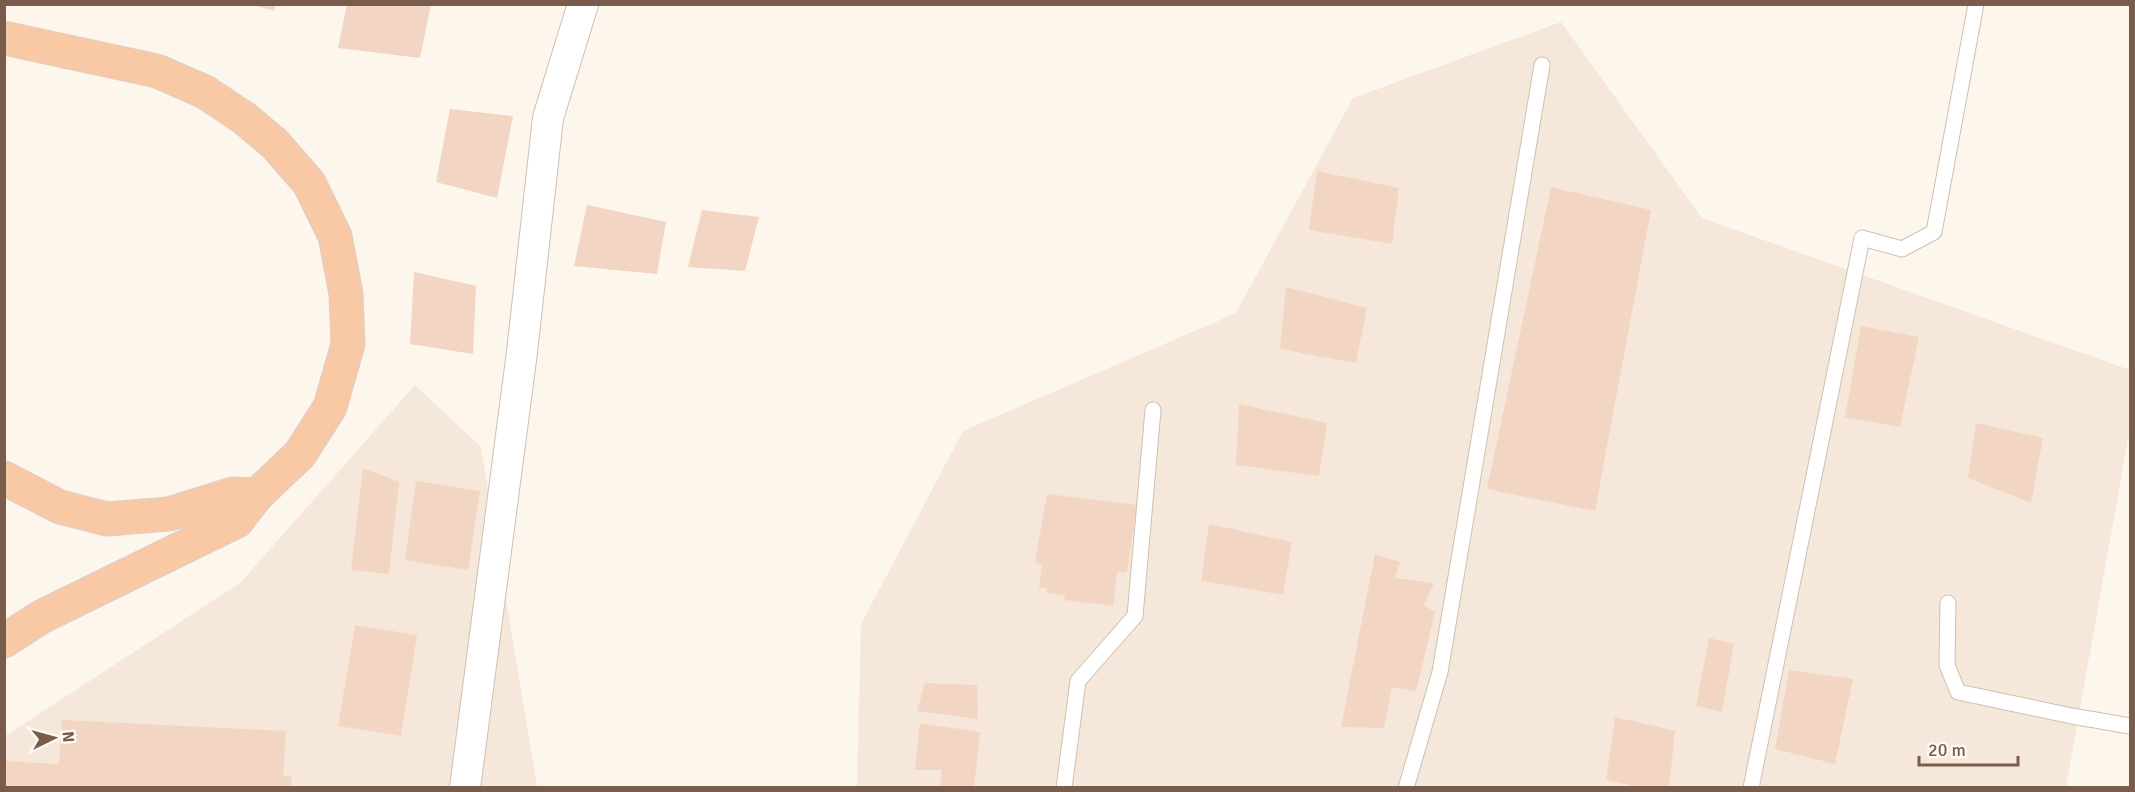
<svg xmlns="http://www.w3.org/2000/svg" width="2135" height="792" font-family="Signika,sans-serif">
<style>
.residential{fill:#f5e8da}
.building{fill:#f3d5c3}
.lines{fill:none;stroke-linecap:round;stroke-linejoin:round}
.service-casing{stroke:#d1beb0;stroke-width:17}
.minor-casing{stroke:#d1beb0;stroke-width:32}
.trunk-casing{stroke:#dad1cd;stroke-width:35}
.service{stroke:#fff;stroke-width:15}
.minor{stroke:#fff;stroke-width:30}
.trunk{stroke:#f9c8a4;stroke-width:33}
</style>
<rect width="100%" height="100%" fill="#fdf6ec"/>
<g class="residential">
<path d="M1561,22L1702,218L2130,370V428L2066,787L857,788L861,624L963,431L1236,313L1353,98Z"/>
<path d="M415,385L481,447L537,787L5,788V736L240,583Z"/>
</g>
<g class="building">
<path d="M252,4H275V11L252,5Z"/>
<path d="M347,4H431L420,58L338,48Z"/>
<path d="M450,109L513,116L497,198L436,182Z"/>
<path d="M1317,171L1399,188L1392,244L1309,230Z"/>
<path d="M1551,187L1651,210L1595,511L1487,489Z"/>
<path d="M587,205L666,222L657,274L574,266Z"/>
<path d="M702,210L759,217L745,271L688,267Z"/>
<path d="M414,272L476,286L473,354L410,344Z"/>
<path d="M1286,287L1367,308L1356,363L1280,349Z"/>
<path d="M1861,326L1919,337L1900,427L1845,417Z"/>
<path d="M1239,404L1327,423L1319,476L1236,465Z"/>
<path d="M1976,423L2043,438L2031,503L1968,478Z"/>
<path d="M363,468L399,482L389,574L351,570Z"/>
<path d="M416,481L480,491L468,570L405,560Z"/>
<path d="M1047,494L1137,505L1127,572H1117L1113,606L1064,600L1065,595L1046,593L1047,589L1039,587L1042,564L1035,563Z"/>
<path d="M1209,524L1292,542L1283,595L1201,581Z"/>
<path d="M1375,554L1400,562L1395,578L1434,583L1424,605L1435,612L1416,691L1392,687L1384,728L1341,727Z"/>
<path d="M355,625L417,635L401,736L338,726Z"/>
<path d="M1709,638L1734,644L1722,712L1696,706Z"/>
<path d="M1789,670L1853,679L1835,764L1775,749Z"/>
<path d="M925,683L977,685L978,719L917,711Z"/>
<path d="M1615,717L1675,731L1669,788H1643L1606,780Z"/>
<path d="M62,720L286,731L283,776L292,777L290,788H4V761L59,764Z"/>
<path d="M920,723L980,732L974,788H940L942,770H915Z"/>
</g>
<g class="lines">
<g class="service-casing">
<g id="service">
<path d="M1948,603L1947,665L1958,692L2072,716L2130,726"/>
<path d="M1064,788L1078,681L1135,616L1153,410"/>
<path d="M1406,788L1440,672L1542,65"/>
<path d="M1751,788L1862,238L1902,249L1934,232L1976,4"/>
</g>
</g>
<g class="minor-casing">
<path id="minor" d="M465,788L522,352L548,118L583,4"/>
</g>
<g class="trunk-casing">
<g id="trunk">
<path d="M4,38L157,71L205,92L244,118L275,144L309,183L335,236L346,294L348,344L330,407L300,454L257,495L237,521L41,617L4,641"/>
<path d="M4,478L60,507L107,519L169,514L233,494L257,495"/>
</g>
</g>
<use href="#service" class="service"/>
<use href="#minor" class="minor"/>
<use href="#trunk" class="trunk"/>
</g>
<rect width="2135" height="792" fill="none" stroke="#7a5c4d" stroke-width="12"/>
<g transform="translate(54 738) rotate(85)" stroke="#fffaf3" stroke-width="4.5" paint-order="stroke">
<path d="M0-4.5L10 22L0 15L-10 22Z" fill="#7a5c4d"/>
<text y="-9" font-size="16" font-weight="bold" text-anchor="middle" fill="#7a5c4d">N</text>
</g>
<path d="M1919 756v9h99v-9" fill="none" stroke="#7a5c4d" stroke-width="3"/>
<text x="1928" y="756" font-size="18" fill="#7a5c4d" stroke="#fffaf3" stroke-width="4.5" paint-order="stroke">20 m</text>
</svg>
